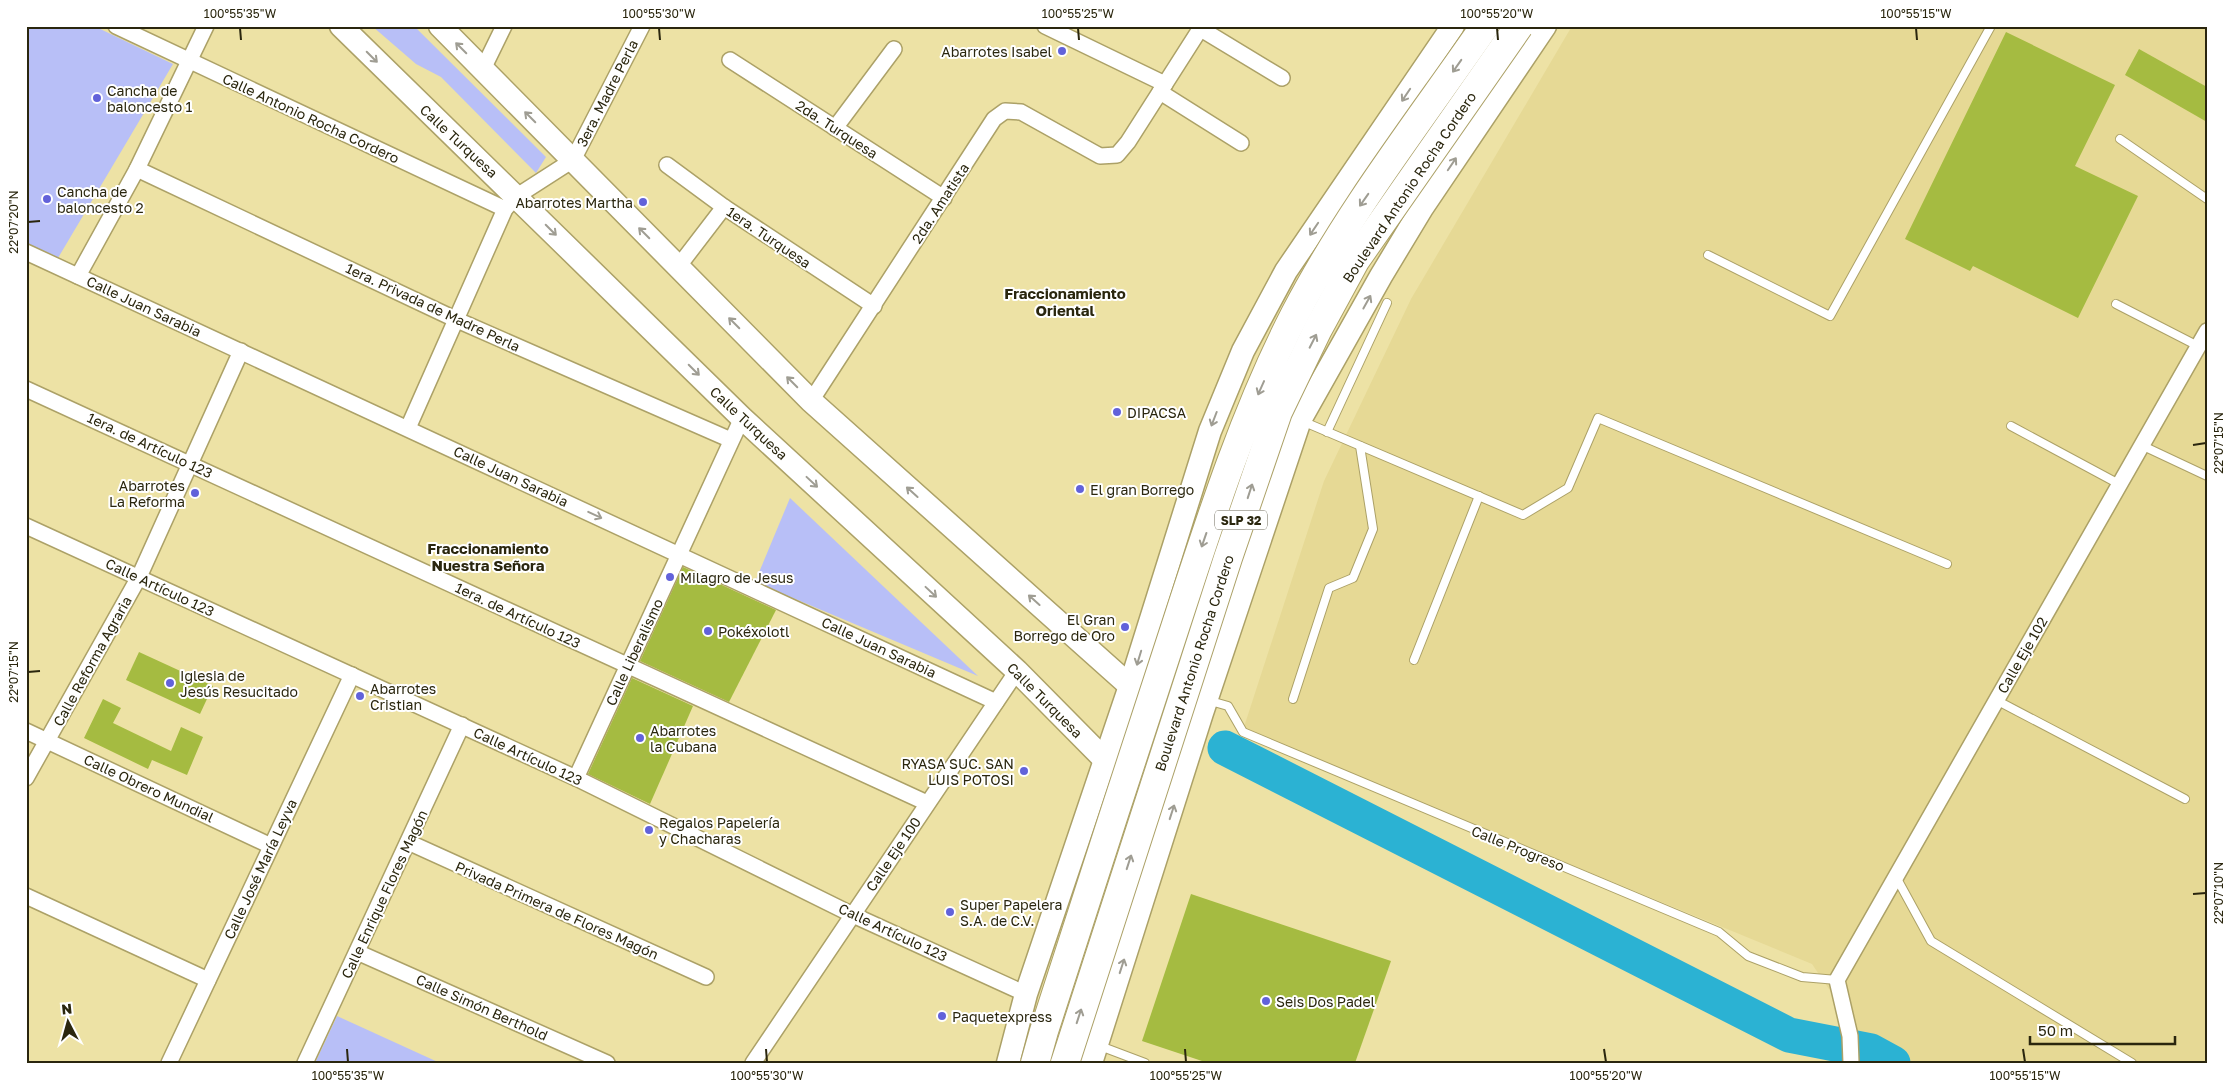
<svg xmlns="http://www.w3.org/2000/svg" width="2233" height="1089" font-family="'Golos Text',sans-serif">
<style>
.built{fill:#e6d995}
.green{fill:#b8bff7}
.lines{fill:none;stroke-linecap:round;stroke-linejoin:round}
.river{stroke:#2bb2d3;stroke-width:35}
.building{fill:#a5bb41}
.lane-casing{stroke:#aca167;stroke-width:10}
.street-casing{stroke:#aca167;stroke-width:18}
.secondary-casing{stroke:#aca167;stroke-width:25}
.lane{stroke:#fff;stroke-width:8}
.street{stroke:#fff;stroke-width:15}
.secondary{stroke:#fff;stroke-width:22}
.highway-bridge-casing{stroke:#aca167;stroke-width:30;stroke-linecap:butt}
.highway-bridge{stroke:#fff;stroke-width:28}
.oneway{stroke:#9f9d93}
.ticks{fill:none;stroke:#2a260e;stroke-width:2}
.poi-dot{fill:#6262da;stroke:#fff;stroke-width:2}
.labels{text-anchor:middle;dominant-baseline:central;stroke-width:4;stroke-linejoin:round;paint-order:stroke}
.shield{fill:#fff;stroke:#6a6756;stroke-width:1}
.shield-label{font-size:12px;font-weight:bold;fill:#2a260e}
.poi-label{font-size:14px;fill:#2a260e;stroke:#fff;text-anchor:start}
.street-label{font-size:14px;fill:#2a260e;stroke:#fff}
.neighbourhood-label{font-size:15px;font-weight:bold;fill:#2a260e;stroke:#fff}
.neatline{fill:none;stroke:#2a260e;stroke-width:2}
.ticks-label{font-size:12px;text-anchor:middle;fill:#2a260e}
</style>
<rect width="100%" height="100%" fill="#ede2a5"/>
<path class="built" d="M1572,26H2207V1063H1893L1871,1051L1812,964L1243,730L1324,481L1411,299Z"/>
<g class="green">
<path d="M26,26H94L173,64L58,258L26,244Z"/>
<path d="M372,26H414L546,157L536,173L441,77L416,64Z"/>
<path d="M790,498L978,676L755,582Z"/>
<path d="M337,1016L440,1063H315Z"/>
</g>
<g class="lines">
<path class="river" d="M1225,748L1789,1035L1871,1051L1893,1063"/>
</g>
<g class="building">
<path d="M2006,32L2115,85L2075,166L2138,196L2078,318L1973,266L1970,271L1905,239Z"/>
<path d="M2139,49L2207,87V122L2125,75Z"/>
<path d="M683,567L776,610L729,702L640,661Z"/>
<path d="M139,652L213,686L200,714L126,680Z"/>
<path d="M632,678L693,706L650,804L588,774Z"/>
<path d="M103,699L121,708L113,723L171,751L181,727L203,737L187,775L152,760L148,769L84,738Z"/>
<path d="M1191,894L1391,961L1355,1063H1208L1142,1041Z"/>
</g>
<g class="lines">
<g class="lane-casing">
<g id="lane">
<path d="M2120,139L2207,199"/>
<path d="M1708,255L1830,316L1991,26"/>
<path d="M2116,304L2198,346"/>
<path d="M1302,421L1523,515L1568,488L1598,418L1947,564"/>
<path d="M2011,426L2119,484"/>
<path d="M1327,432L1387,303"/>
<path d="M2141,445L2207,476"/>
<path d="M1414,660L1479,496"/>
<path d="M1293,699L1329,588L1353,578L1373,529L1360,446"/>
<path d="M1207,700L1228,706L1243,732L1719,932L1748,956L1802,977L1837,980"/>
<path d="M1996,700L2185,799"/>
<path d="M1896,877L1931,941L2132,1063"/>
<path d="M1100,1046L1145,1063"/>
</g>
</g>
<g class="street-casing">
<g id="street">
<path d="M116,26L505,209"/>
<path d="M1045,26L1165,84"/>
<path d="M1201,29L1282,78"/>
<path d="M730,60L944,198"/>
<path d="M483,69L504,26"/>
<path d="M1160,92L1241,143"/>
<path d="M835,128L894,49"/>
<path d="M667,165L724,207L874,306"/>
<path d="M137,169L457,320L731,440"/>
<path d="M26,252L996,702"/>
<path d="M678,267L724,207"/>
<path d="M78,276L137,169L206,26"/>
<path d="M26,389L927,803"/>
<path d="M811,401L994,119L1005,111L1021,112L1100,156L1117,155L1128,142L1202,26"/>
<path d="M408,428L505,209L517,196L573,160L642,26"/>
<path d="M26,526L576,778L853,915L1026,994"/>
<path d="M26,731L271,846"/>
<path d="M26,778L139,577L241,351"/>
<path d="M576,778L742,418"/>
<path d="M408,842L706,977"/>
<path d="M26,896L208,980"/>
<path d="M357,952L607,1063"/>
<path d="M169,1063L352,675"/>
<path d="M305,1063L462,725"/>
<path d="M753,1063L1017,671"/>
<path d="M1851,1063L1850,1036L1837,980L2207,331"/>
</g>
</g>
<g class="secondary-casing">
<g id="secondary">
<path d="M341,26L742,418L1017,671L1106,761L1173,785"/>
<path d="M440,26L811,401L1130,686L1196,711"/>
<path d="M1008,1063L1026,994L1130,686L1210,431L1243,351L1286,271L1453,26"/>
<path d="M1091,1063L1202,713L1300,420L1381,276L1422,208L1545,26"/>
</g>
</g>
<use href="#lane" class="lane"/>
<use href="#street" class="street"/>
<use href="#secondary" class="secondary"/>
<g class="highway-bridge-casing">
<g id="highway-bridge">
<path d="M1035,1063L1044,1031C1085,903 1127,774 1169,646C1206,533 1241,419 1295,314C1348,212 1420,120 1485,26"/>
<path d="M1065,1063L1228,558L1278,412L1318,329L1355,261L1519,26"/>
</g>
</g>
<use href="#highway-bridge" class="highway-bridge"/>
</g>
<defs><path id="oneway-shaft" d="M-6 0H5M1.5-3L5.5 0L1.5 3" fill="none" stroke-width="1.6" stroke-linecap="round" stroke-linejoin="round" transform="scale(1.25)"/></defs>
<g class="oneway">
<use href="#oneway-shaft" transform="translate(461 48) rotate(-135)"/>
<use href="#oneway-shaft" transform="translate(372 57) rotate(45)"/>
<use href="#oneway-shaft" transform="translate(1457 66) rotate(125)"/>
<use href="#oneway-shaft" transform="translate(1406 95) rotate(124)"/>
<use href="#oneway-shaft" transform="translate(530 117) rotate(-135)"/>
<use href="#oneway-shaft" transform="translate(1452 164) rotate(-56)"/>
<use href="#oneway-shaft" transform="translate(1364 200) rotate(125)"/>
<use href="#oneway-shaft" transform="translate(1314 229) rotate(124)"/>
<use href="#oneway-shaft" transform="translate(551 230) rotate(45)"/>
<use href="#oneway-shaft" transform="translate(644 233) rotate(-135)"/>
<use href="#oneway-shaft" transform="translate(1367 302) rotate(-61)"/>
<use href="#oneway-shaft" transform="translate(734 323) rotate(-135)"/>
<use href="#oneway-shaft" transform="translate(1313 341) rotate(-63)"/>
<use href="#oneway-shaft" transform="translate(694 370) rotate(45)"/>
<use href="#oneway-shaft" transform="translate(792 382) rotate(-135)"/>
<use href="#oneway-shaft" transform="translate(1261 388) rotate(114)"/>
<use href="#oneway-shaft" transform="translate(1214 419) rotate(111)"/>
<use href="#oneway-shaft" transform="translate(812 482) rotate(43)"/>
<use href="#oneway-shaft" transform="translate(1250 491) rotate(-72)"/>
<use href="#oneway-shaft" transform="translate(912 492) rotate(-138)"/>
<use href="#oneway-shaft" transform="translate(595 515) rotate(25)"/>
<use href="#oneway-shaft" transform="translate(1204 540) rotate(109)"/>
<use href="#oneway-shaft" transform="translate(931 592) rotate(43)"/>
<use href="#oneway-shaft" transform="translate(1034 600) rotate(-138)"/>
<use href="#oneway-shaft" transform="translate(1139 658) rotate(107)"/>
<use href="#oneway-shaft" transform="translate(1172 812) rotate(-72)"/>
<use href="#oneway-shaft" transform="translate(1129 862) rotate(-72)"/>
<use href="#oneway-shaft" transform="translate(1122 966) rotate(-72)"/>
<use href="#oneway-shaft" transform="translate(1079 1016) rotate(-72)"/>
</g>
<path class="ticks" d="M240,28L241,40M659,28L660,40M1078,28L1079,40M1497,28L1498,40M1916,28L1917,40M28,222L40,221M2193,445L2206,443M28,672L40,671M2193,894L2206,893M347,1049L348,1062M766,1049L767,1062M1185,1049L1186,1062M1604,1049L1606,1062M2023,1049L2025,1062"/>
<g class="poi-dot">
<circle cx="1062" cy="51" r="5"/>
<circle cx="97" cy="98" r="5"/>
<circle cx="47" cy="199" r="5"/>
<circle cx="643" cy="202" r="5"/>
<circle cx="1117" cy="412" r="5"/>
<circle cx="1080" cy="489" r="5"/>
<circle cx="195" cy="493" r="5"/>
<circle cx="670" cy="577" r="5"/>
<circle cx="1125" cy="627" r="5"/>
<circle cx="708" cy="631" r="5"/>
<circle cx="170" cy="683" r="5"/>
<circle cx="360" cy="696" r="5"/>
<circle cx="640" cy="738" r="5"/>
<circle cx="1024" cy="771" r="5"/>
<circle cx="649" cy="830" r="5"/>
<circle cx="950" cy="912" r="5"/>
<circle cx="1266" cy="1001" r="5"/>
<circle cx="942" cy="1016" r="5"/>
</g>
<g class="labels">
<rect class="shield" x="1215" y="510.5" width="52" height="19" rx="4"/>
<g class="shield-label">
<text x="1241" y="520">SLP 32</text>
</g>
<g class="poi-label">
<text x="1052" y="51" text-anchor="end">Abarrotes Isabel</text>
<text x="107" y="90">Cancha de<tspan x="107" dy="16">baloncesto 1</tspan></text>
<text x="57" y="191">Cancha de<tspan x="57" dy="16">baloncesto 2</tspan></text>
<text x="633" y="202" text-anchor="end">Abarrotes Martha</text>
<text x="1127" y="412">DIPACSA</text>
<text x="185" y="485" text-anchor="end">Abarrotes<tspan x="185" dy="16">La Reforma</tspan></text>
<text x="1090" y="489">El gran Borrego</text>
<text x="680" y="577">Milagro de Jesus</text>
<text x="1115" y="619" text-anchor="end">El Gran<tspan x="1115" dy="16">Borrego de Oro</tspan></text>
<text x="718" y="631">Pokéxolotl</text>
<text x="180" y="675">Iglesia de<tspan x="180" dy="16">Jesús Resucitado</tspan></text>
<text x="370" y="688">Abarrotes<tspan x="370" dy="16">Cristian</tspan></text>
<text x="650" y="730">Abarrotes<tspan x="650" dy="16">la Cubana</tspan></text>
<text x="1014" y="763" text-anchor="end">RYASA SUC. SAN<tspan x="1014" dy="16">LUIS POTOSI</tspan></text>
<text x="659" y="822">Regalos Papelería<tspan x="659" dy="16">y Chacharas</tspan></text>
<text x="960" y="904">Super Papelera<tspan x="960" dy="16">S.A. de C.V.</tspan></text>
<text x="1276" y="1001">Seis Dos Padel</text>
<text x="952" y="1016">Paquetexpress</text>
</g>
<g class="street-label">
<text transform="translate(607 93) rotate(-63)">3era. Madre Perla</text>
<text transform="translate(311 118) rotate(25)">Calle Antonio Rocha Cordero</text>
<text transform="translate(837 129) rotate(33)">2da. Turquesa</text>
<text transform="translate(459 141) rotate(43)">Calle Turquesa</text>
<text transform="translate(1409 187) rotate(-56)">Boulevard Antonio Rocha Cordero</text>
<text transform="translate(940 203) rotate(-57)">2da. Amatista</text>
<text transform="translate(769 237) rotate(34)">1era. Turquesa</text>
<text transform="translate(144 306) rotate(25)">Calle Juan Sarabia</text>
<text transform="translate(433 307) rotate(25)">1era. Privada de Madre Perla</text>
<text transform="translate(749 423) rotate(43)">Calle Turquesa</text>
<text transform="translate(150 445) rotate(25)">1era. de Artículo 123</text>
<text transform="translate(511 476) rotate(25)">Calle Juan Sarabia</text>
<text transform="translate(160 587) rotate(25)">Calle Artículo 123</text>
<text transform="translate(518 615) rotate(25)">1era. de Artículo 123</text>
<text transform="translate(879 647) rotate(25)">Calle Juan Sarabia</text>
<text transform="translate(634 652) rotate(-65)">Calle Liberalismo</text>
<text transform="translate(2022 655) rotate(-60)">Calle Eje 102</text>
<text transform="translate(92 661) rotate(-61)">Calle Reforma Agraria</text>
<text transform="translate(1194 663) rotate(-72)">Boulevard Antonio Rocha Cordero</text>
<text transform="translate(1045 700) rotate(45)">Calle Turquesa</text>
<text transform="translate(528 756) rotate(25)">Calle Artículo 123</text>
<text transform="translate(149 788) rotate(25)">Calle Obrero Mundial</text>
<text transform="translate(1518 848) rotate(22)">Calle Progreso</text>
<text transform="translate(893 854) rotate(-56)">Calle Eje 100</text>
<text transform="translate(260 869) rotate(-65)">Calle José María Leyva</text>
<text transform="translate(384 894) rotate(-65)">Calle Enrique Flores Magón</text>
<text transform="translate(557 910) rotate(24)">Privada Primera de Flores Magón</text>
<text transform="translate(893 932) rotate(25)">Calle Artículo 123</text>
<text transform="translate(482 1007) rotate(24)">Calle Simón Berthold</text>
</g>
<g class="neighbourhood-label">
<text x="1065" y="293">Fraccionamiento<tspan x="1065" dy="17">Oriental</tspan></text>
<text x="488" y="548">Fraccionamiento<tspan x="488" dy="17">Nuestra Señora</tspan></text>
</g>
</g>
<rect width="2233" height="1089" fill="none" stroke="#ffffff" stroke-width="55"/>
<g transform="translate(68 1022) rotate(354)" stroke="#ffffff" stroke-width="4" paint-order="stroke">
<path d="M0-4L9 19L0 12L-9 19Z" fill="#2a260e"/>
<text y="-8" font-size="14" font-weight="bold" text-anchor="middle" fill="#2a260e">N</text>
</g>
<path d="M2030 1036v8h145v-8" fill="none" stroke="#2a260e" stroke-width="2.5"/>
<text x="2038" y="1036" font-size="15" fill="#2a260e" stroke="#ffffff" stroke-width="4" paint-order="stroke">50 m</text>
<rect x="28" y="28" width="2178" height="1034" class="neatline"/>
<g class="ticks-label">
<text x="240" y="18">100°55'35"W</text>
<text x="659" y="18">100°55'30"W</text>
<text x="1078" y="18">100°55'25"W</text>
<text x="1497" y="18">100°55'20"W</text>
<text x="1916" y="18">100°55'15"W</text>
<text transform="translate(14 222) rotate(-90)" y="4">22°07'20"N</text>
<text transform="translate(2219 443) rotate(-90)" y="4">22°07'15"N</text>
<text transform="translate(14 672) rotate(-90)" y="4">22°07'15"N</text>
<text transform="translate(2219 893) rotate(-90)" y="4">22°07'10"N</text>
<text x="348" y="1080">100°55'35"W</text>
<text x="767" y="1080">100°55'30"W</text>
<text x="1186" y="1080">100°55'25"W</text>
<text x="1606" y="1080">100°55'20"W</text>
<text x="2025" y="1080">100°55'15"W</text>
</g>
</svg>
